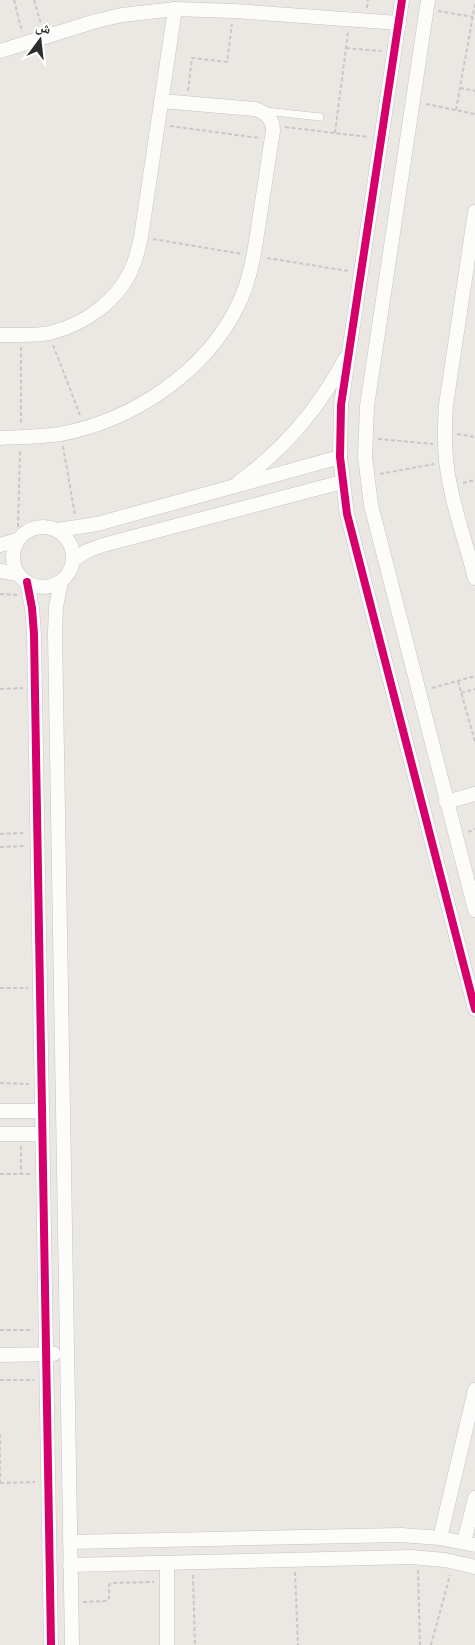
<svg xmlns="http://www.w3.org/2000/svg" width="475" height="1645" font-family="Cabin,'Noto Naskh Arabic',sans-serif">
<style>
.lines{fill:none;stroke-linecap:round;stroke-linejoin:round}
.service-casing{stroke:#c5c4c4;stroke-width:8}
.minor-casing{stroke:#c5c4c4;stroke-width:15}
.path{stroke:#c8c8c8;stroke-width:2;stroke-dasharray:4 2.5;stroke-linecap:butt}
.service{stroke:#fcfcfb;stroke-width:7}
.minor{stroke:#fcfcfb;stroke-width:14}
.cycleway-casing{stroke:#fff;stroke-width:11}
.cycleway{stroke:#d6006c;stroke-width:8}
</style>
<rect width="100%" height="100%" fill="#ebe8e4"/>
<g class="lines">
<g class="service-casing">
<path id="service" d="M265,111L320,117"/>
</g>
<g class="minor-casing">
<g id="minor">
<path d="M402,0L341,405L340,457L347,514L475,1009"/>
<path d="M428,0L367,406L365,457L371,505L475,910"/>
<path d="M0,51L96,21L122,15L175,9L234,11L399,23"/>
<path d="M475,212L446,405C444,432 444,459 450,485C456,516 467,547 475,578"/>
<path d="M0,335C16,335 35,336 50,333C86,324 121,299 134,263C137,255 139,245 141,237L175,9"/>
<path d="M0,438C20,437 40,437 60,434C132,421 206,372 238,305C251,279 255,249 259,221C264,191 268,161 273,131C273,119 266,112 255,109L161,101"/>
<path d="M239,482C283,450 319,408 345,359"/>
<circle cx="43" cy="557" r="30"/>
<path d="M58,530L97,524L340,457"/>
<path d="M0,545L17,540"/>
<path d="M73,560L87,551L103,545L342,482"/>
<path d="M0,571L18,574"/>
<path d="M27,582L32,608L34,634L51,1645"/>
<path d="M61,582L56,607L55,633L72,1645"/>
<path d="M446,802L475,794"/>
<path d="M0,1111H42"/>
<path d="M0,1134H42"/>
<path d="M0,1355L54,1354"/>
<path d="M440,1538L475,1390"/>
<path d="M70,1542L401,1535L440,1538L475,1545"/>
<path d="M464,1542L475,1498"/>
<path d="M167,1563V1645"/>
<path d="M70,1565L411,1557L445,1560L475,1567"/>
</g>
</g>
<g class="path">
<path d="M14,0L22,32"/>
<path d="M34,0L41,24"/>
<path d="M367,8L368,0"/>
<path d="M438,11L473,17"/>
<path d="M346,48L381,51"/>
<path d="M460,88L475,91"/>
<path d="M188,91L192,58L227,62L232,24"/>
<path d="M426,104L475,114"/>
<path d="M456,110L475,4"/>
<path d="M170,126L259,138"/>
<path d="M285,127L368,137"/>
<path d="M335,133L348,32"/>
<path d="M153,239L242,254"/>
<path d="M267,258L348,271"/>
<path d="M53,345L80,415"/>
<path d="M21,347V425"/>
<path d="M457,434L475,437"/>
<path d="M378,439L433,444"/>
<path d="M63,446L75,515"/>
<path d="M380,474L434,464"/>
<path d="M463,483L475,480"/>
<path d="M18,527L20,450"/>
<path d="M0,594L17,595"/>
<path d="M458,681L475,742"/>
<path d="M432,688L475,676"/>
<path d="M0,689L23,688"/>
<path d="M461,693L475,689"/>
<path d="M468,832L475,829"/>
<path d="M0,834L25,833"/>
<path d="M0,847L26,846"/>
<path d="M0,988H28"/>
<path d="M0,1083L29,1084"/>
<path d="M21,1146V1174"/>
<path d="M0,1174H31"/>
<path d="M0,1330H33"/>
<path d="M0,1380H34"/>
<path d="M0,1434V1483"/>
<path d="M0,1483L35,1482"/>
<path d="M418,1570L420,1645"/>
<path d="M295,1572L298,1645"/>
<path d="M193,1575L195,1645"/>
<path d="M83,1602L107,1601L109,1598V1585L111,1583L154,1582"/>
<path d="M431,1645L450,1575"/>
</g>
<use href="#service" class="service"/>
<use href="#minor" class="minor"/>
<g class="cycleway-casing">
<g id="cycleway">
<path d="M402,0L341,405L340,457L347,514L475,1009"/>
<path d="M27,582L32,608L34,634L51,1645"/>
</g>
</g>
<use href="#cycleway" class="cycleway"/>
</g>
<g transform="translate(40 40) rotate(15)" stroke="#ffffff" stroke-width="4" paint-order="stroke">
<path d="M0-4L9 19L0 12L-9 19Z" fill="#2d2d2d"/>
<text y="-8" font-size="14" font-weight="bold" text-anchor="middle" fill="#2d2d2d">ش</text>
</g>
</svg>
